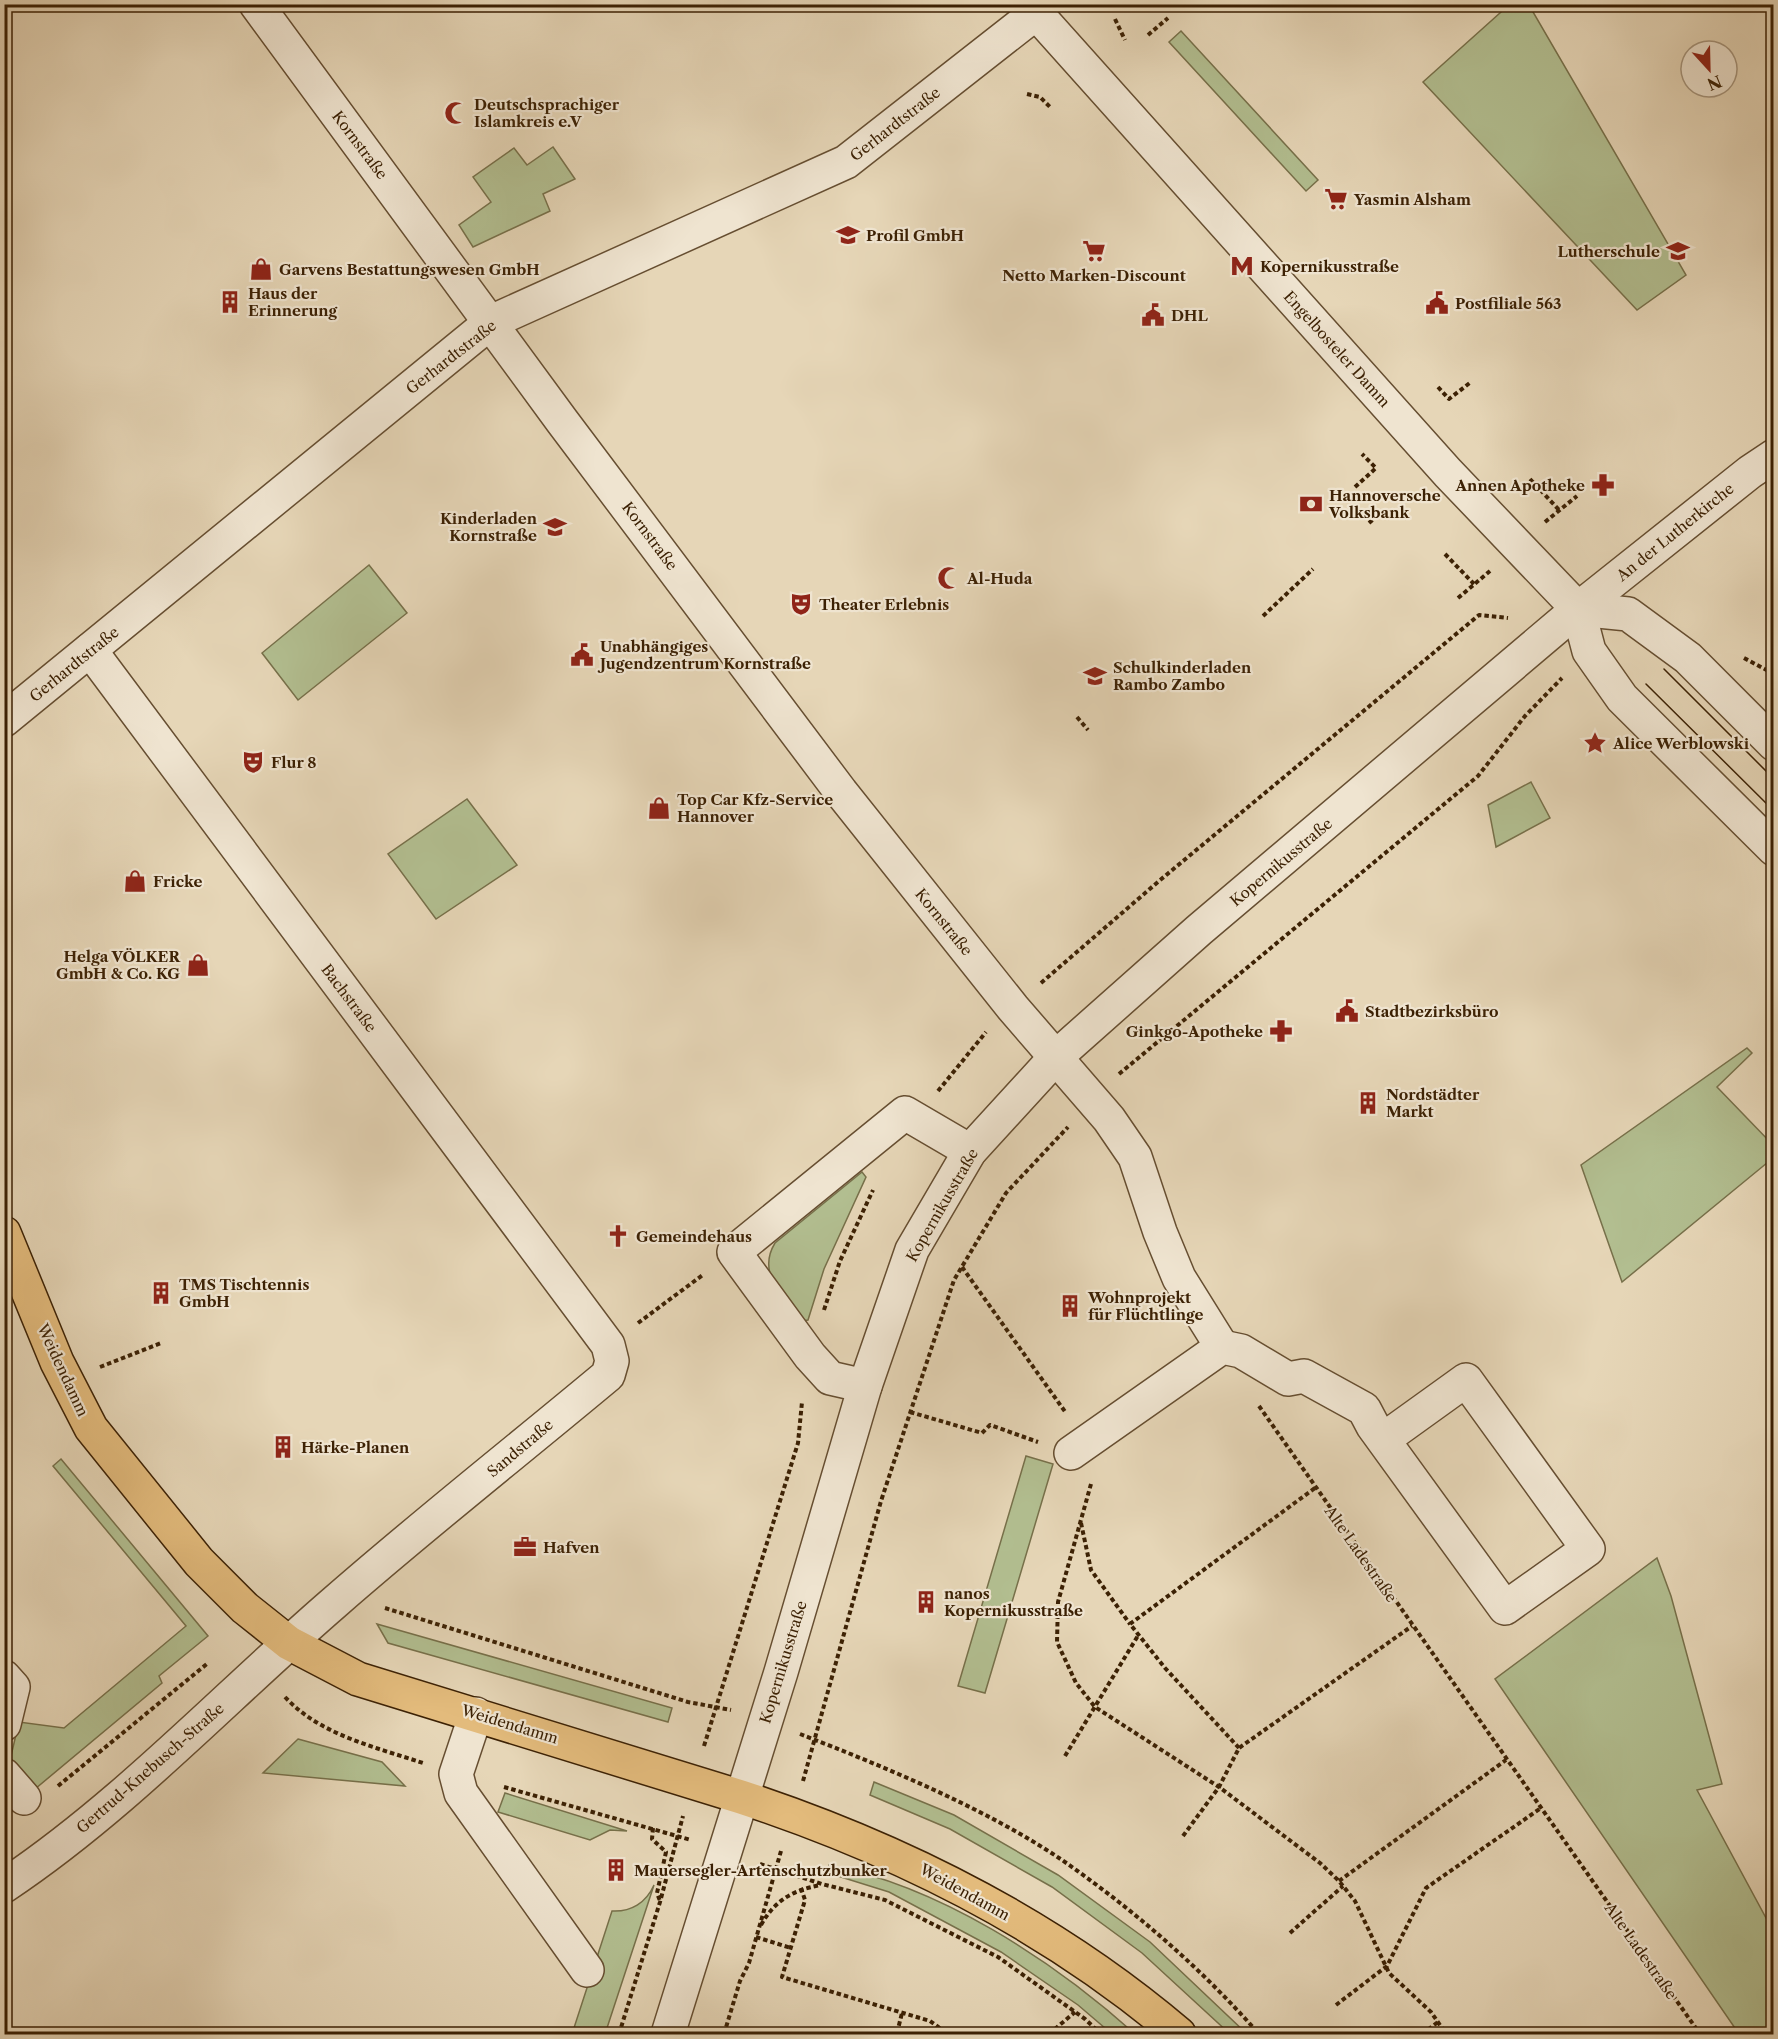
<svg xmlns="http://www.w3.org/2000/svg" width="1778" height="2039" font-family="'Libre Caslon Text',serif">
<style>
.green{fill:#b2be90;stroke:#77704a;stroke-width:1.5}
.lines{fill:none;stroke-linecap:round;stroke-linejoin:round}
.minor-casing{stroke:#664e31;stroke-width:36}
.major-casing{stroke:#3c2104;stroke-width:36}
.path{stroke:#3c2104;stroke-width:4;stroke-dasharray:4.5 3;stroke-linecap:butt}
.minor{stroke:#efe4d0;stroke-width:33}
.major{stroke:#e3bb7c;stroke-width:33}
.tram{stroke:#3c2104;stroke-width:1.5}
.labels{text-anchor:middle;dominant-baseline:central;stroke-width:4.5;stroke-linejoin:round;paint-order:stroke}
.poi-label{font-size:15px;font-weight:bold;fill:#3c2104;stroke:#efe4d0;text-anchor:start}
.street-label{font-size:15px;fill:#3c2104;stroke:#efe4d0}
</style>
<rect width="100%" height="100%" fill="#e6d6b7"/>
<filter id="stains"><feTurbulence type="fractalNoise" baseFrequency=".00333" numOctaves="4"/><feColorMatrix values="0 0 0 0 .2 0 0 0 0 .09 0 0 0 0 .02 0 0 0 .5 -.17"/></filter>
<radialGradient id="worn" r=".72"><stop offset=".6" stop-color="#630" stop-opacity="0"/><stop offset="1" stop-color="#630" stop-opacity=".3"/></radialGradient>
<g class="green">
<path d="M1510,4L1529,5L1686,275L1637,310L1423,82Z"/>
<path d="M1181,31L1318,180L1306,191L1169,42Z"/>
<path d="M553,147L575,179L543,194L550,211L473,247L459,225L491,202L473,177L514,148L527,165Z"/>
<path d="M369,565L407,613L298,700L262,653Z"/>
<path d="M1531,782L1550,818L1496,847L1488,805Z"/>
<path d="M467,799L517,865L436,919L388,854Z"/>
<path d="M1747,1048L1752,1053L1717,1087L1773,1145V1158L1622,1282L1581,1165Z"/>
<path d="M862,1172L866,1177L824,1269L808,1320L802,1321C784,1297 756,1274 775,1243Z"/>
<path d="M1026,1456L1053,1464L985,1693L958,1686Z"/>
<path d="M61,1459L208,1636L159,1676L162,1683L35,1789L10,1760L19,1722L64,1728L186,1626L53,1466Z"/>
<path d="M1657,1558L1671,1596L1722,1784L1697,1790L1773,1931V2034H1739L1495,1679Z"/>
<path d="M377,1624L672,1708L668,1722L388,1643Z"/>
<path d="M298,1739L382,1762L405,1786L263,1773Z"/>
<path d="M874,1782L954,1815L1058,1875L1150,1942L1247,2034H1230L1142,1953L1052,1887L950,1829L870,1795Z"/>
<path d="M505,1793L627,1831L610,1830L590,1840L498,1812Z"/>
<path d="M829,1865C939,1886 1053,1960 1135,2034H1112L1078,2005L1001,1952L889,1892L828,1873Z"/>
<path d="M654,1885L605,2034H572L612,1911C631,1912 646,1903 654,1885Z"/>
</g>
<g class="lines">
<g class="minor-casing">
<g id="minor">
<path d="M256,4L562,421L841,792L1013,1008L1109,1119L1135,1157L1160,1232L1179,1278L1222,1347"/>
<path d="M1028,4L1448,473L1578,609L1589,651L1622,698L1774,849"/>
<path d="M1578,609L1628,614L1688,658L1774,744"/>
<path d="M4,720L491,322L846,162L1036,13"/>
<path d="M865,1386L830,1378L810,1356L734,1252L905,1113L970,1151"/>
<path d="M1071,1453L1222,1347L1241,1351L1288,1379L1304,1376L1364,1409L1373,1426L1505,1608L1588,1549L1466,1380L1384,1439"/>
<path d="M4,1677L13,1687L4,1724"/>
<path d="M476,1714L456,1774L461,1793L587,1970"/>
<path d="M4,1775L24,1798"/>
<path d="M4,1886C124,1806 226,1696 335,1602C424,1524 517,1451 608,1375L612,1361L608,1345L90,650"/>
<path d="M668,2034L781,1672L865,1386L912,1250L970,1151L1056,1057L1199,930L1578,609L1750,472L1774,456"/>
</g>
</g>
<g class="major-casing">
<path id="major" d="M4,1233L57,1362L91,1428L199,1562L245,1608L289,1643L358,1679L741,1797C899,1849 1052,1926 1179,2034"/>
</g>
<g class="path">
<path d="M1115,19L1125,40"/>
<path d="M1148,35L1168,18"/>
<path d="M1027,94L1040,97L1050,107"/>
<path d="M1438,387L1449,399L1471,382"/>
<path d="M1530,479L1560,511"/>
<path d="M1355,487L1376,468L1362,454"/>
<path d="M1545,522L1577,496"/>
<path d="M1369,523L1378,515"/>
<path d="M1445,554L1474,584"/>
<path d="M1458,598L1490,571"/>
<path d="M1263,616L1313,569"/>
<path d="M1744,658L1774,674"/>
<path d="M1077,717L1088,730"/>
<path d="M1041,983L1159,881L1479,615L1508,618"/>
<path d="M1119,1074L1478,776L1525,716L1562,678"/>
<path d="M938,1091L986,1032"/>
<path d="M962,1267L1066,1413"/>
<path d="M824,1310L840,1261L873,1190"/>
<path d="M638,1323L704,1274"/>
<path d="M100,1367L161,1343"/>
<path d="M1259,1406L1700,2034"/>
<path d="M910,1412L982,1433L990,1425L1038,1442"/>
<path d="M1091,1484L1058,1602L1057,1642L1076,1683L1095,1707L1219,1787L1320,1863L1339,1881L1355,1901L1389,1973L1431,2012L1446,2034"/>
<path d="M1081,1523L1091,1570L1130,1624"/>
<path d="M385,1608L688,1702L731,1710"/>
<path d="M285,1697C320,1735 375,1747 423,1763"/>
<path d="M800,1734C885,1767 987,1809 1062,1860C1134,1910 1201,1968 1259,2034"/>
<path d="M704,1746L798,1443L802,1402"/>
<path d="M1239,1748L1165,1668L1130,1624L1315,1488"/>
<path d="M1065,1756L1139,1634"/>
<path d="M803,1781L881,1501L954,1280L1006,1193L1068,1127"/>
<path d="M58,1786L208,1663"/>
<path d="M504,1787L691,1840"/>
<path d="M653,1828L652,1839L666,1852L657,1893L660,1901"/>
<path d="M1183,1836L1219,1787L1239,1748L1412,1626"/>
<path d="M760,1864L822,1884L885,1900L998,1957L1085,2019L1101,2034"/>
<path d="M1339,1881L1506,1760"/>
<path d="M801,1888L805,1900L782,1977L930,2021L948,2034"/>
<path d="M761,1925C775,1900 793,1890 821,1885"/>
<path d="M1290,1933L1343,1886"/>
<path d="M756,1937L791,1948"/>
<path d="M1336,2005L1387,1966L1426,1888L1541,1808"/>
<path d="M897,2033L902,2013"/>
<path d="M619,2034L660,1902L683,1816"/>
<path d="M724,2034L740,1981L749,1963L781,1851"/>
<path d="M1049,2034L1075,2012"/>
<path d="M1422,2034L1438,2022"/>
</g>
<use href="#minor" class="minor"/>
<use href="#major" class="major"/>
<g class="tram">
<path d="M1664,669L1774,779"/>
<path d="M1646,684L1774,811"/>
</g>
</g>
<defs>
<g id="mosque-bare" transform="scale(1.8)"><path d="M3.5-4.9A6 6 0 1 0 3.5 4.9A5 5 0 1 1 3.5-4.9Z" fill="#8f2418" stroke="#efe4d0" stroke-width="2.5" paint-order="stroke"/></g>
<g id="supermarket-bare" transform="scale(1.8)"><path d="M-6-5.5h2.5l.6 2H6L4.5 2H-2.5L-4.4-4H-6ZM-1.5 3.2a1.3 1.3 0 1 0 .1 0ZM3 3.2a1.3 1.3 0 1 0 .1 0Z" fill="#8f2418" stroke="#efe4d0" stroke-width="2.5" paint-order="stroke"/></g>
<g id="university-bare" transform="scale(1.8)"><path d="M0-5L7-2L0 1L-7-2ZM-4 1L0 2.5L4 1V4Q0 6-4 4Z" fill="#8f2418" stroke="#efe4d0" stroke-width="2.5" paint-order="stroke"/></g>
<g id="school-bare" transform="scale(1.8)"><path d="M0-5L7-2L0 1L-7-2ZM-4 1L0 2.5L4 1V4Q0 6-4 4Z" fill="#8f2418" stroke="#efe4d0" stroke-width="2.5" paint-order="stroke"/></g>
<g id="metro-bare" transform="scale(1.8)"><path d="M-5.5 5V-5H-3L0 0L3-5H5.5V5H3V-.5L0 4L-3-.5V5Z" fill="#8f2418" stroke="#efe4d0" stroke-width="2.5" paint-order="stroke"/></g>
<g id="shop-bare" transform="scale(1.8)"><path d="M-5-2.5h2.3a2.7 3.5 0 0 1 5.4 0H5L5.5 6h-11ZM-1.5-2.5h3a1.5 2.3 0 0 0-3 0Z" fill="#8f2418" stroke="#efe4d0" stroke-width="2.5" paint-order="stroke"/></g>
<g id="building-bare" transform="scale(1.8)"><path d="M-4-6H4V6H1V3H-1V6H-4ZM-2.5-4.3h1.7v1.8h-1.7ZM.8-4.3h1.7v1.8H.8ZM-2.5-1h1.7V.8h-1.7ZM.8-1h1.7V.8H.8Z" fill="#8f2418" stroke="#efe4d0" stroke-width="2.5" paint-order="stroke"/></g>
<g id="civic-bare" transform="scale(1.8)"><path d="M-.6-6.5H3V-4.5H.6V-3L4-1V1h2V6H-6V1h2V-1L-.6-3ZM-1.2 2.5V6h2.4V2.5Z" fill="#8f2418" stroke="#efe4d0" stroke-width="2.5" paint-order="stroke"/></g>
<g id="pharmacy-bare" transform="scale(1.8)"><path d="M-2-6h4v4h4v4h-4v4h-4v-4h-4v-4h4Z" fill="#8f2418" stroke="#efe4d0" stroke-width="2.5" paint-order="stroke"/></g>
<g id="bank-bare" transform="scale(1.8)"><path d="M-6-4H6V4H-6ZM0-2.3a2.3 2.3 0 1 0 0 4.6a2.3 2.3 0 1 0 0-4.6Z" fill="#8f2418" stroke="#efe4d0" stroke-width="2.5" paint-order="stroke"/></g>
<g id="theatre-bare" transform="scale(1.8)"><path d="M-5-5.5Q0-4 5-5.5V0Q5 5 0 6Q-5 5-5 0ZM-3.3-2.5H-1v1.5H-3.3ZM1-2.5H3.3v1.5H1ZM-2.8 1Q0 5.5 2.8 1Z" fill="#8f2418" stroke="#efe4d0" stroke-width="2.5" paint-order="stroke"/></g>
<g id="sight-bare" transform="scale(1.8)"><path d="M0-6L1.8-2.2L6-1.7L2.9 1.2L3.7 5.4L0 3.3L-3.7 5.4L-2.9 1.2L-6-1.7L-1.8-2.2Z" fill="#8f2418" stroke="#efe4d0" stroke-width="2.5" paint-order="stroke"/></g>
<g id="church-bare" transform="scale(1.8)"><path d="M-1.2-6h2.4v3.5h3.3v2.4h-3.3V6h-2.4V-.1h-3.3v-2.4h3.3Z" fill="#8f2418" stroke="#efe4d0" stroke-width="2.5" paint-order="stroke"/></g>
<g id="office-bare" transform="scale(1.8)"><path d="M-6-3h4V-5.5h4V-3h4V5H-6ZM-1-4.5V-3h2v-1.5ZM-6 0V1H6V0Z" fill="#8f2418" stroke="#efe4d0" stroke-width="2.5" paint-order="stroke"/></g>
</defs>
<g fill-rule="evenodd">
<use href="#mosque-bare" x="456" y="113"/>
<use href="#supermarket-bare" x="1336" y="199"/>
<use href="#university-bare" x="848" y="235"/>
<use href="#supermarket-bare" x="1094" y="251"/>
<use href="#school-bare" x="1678" y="251"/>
<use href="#metro-bare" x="1242" y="266"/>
<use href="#shop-bare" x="261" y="269"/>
<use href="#building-bare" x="230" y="302"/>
<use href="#civic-bare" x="1437" y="303"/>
<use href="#civic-bare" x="1153" y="315"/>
<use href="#pharmacy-bare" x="1603" y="485"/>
<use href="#bank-bare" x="1311" y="504"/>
<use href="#school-bare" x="555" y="527"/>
<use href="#mosque-bare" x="949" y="578"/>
<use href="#theatre-bare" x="801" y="604"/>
<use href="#civic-bare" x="582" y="655"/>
<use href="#school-bare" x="1095" y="676"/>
<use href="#sight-bare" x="1595" y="743"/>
<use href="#theatre-bare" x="253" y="762"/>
<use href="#shop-bare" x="659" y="808"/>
<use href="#shop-bare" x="135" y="881"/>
<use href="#shop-bare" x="198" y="965"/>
<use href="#civic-bare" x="1347" y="1011"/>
<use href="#pharmacy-bare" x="1281" y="1031"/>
<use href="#building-bare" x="1368" y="1103"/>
<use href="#church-bare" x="618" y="1236"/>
<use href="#building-bare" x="161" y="1293"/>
<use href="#building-bare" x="1070" y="1306"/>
<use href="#building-bare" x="283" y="1447"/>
<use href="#office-bare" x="525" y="1547"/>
<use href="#building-bare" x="926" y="1602"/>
<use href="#building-bare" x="616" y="1870"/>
</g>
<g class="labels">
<g class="poi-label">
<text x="474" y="104">Deutschsprachiger<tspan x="474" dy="17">Islamkreis e.V</tspan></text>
<text x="1354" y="199">Yasmin Alsham</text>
<text x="866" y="235">Profil GmbH</text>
<text x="1660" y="251" text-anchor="end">Lutherschule</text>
<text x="1260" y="266">Kopernikusstraße</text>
<text x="279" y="269">Garvens Bestattungswesen GmbH</text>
<text x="1094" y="275" text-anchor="middle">Netto Marken-Discount</text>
<text x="248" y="293">Haus der<tspan x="248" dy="17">Erinnerung</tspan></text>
<text x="1455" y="303">Postfiliale 563</text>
<text x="1171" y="315">DHL</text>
<text x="1585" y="485" text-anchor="end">Annen Apotheke</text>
<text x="1329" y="495">Hannoversche<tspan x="1329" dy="17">Volksbank</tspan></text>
<text x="537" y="518" text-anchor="end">Kinderladen<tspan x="537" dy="17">Kornstraße</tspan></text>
<text x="967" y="578">Al-Huda</text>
<text x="819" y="604">Theater Erlebnis</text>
<text x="600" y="646">Unabhängiges<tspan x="600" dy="17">Jugendzentrum Kornstraße</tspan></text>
<text x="1113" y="667">Schulkinderladen<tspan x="1113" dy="17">Rambo Zambo</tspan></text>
<text x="1613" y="743">Alice Werblowski</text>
<text x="271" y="762">Flur 8</text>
<text x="677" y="799">Top Car Kfz-Service<tspan x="677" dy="17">Hannover</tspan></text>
<text x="153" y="881">Fricke</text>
<text x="180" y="956" text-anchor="end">Helga VÖLKER<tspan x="180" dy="17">GmbH &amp; Co. KG</tspan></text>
<text x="1365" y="1011">Stadtbezirksbüro</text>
<text x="1263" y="1031" text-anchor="end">Ginkgo-Apotheke</text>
<text x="1386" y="1094">Nordstädter<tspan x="1386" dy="17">Markt</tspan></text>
<text x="636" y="1236">Gemeindehaus</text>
<text x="179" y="1284">TMS Tischtennis<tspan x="179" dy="17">GmbH</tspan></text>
<text x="1088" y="1297">Wohnprojekt<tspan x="1088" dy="17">für Flüchtlinge</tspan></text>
<text x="301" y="1447">Härke-Planen</text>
<text x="543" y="1547">Hafven</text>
<text x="944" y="1593">nanos<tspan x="944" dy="17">Kopernikusstraße</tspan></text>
<text x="634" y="1870">Mauersegler-Artenschutzbunker</text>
</g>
<g class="street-label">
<text transform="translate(895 124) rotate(-38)">Gerhardtstraße</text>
<text transform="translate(360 145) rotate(53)">Kornstraße</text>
<text transform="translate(1337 349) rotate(48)">Engelbosteler Damm</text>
<text transform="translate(451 357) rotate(-38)">Gerhardtstraße</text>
<text transform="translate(1675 532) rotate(-39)">An der Lutherkirche</text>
<text transform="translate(650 536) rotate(53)">Kornstraße</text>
<text transform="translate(74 664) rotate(-39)">Gerhardtstraße</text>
<text transform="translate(1281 862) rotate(-40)">Kopernikusstraße</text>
<text transform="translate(944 922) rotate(51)">Kornstraße</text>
<text transform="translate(349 998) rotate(53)">Bachstraße</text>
<text transform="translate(942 1205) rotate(-60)">Kopernikusstraße</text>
<text transform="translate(63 1370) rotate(65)">Weidendamm</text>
<text transform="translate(520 1448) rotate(-40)">Sandstraße</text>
<text transform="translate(1361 1554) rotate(55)">Alte Ladestraße</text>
<text transform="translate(783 1662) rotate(-73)">Kopernikusstraße</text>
<text transform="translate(510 1724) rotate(17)">Weidendamm</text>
<text transform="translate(150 1768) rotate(-41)">Gertrud-Knebusch-Straße</text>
<text transform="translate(965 1892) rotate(29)">Weidendamm</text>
<text transform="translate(1641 1951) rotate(55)">Alte Ladestraße</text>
</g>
</g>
<rect width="1778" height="2039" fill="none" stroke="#e6d6b7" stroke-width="24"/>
<rect x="6" y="6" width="1766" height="2027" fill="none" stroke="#3c2104" stroke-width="3"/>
<rect x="12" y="12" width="1754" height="2015" fill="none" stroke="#3c2104" stroke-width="1.5"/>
<g transform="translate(1709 69) rotate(158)"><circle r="28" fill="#efe4d0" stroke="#a7967e" stroke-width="1.5"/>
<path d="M0-4.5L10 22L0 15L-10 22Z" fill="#8f2418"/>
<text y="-9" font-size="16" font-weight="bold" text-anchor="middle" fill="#3c2104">N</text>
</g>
<rect width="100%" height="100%" filter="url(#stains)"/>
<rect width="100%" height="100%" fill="url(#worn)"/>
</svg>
